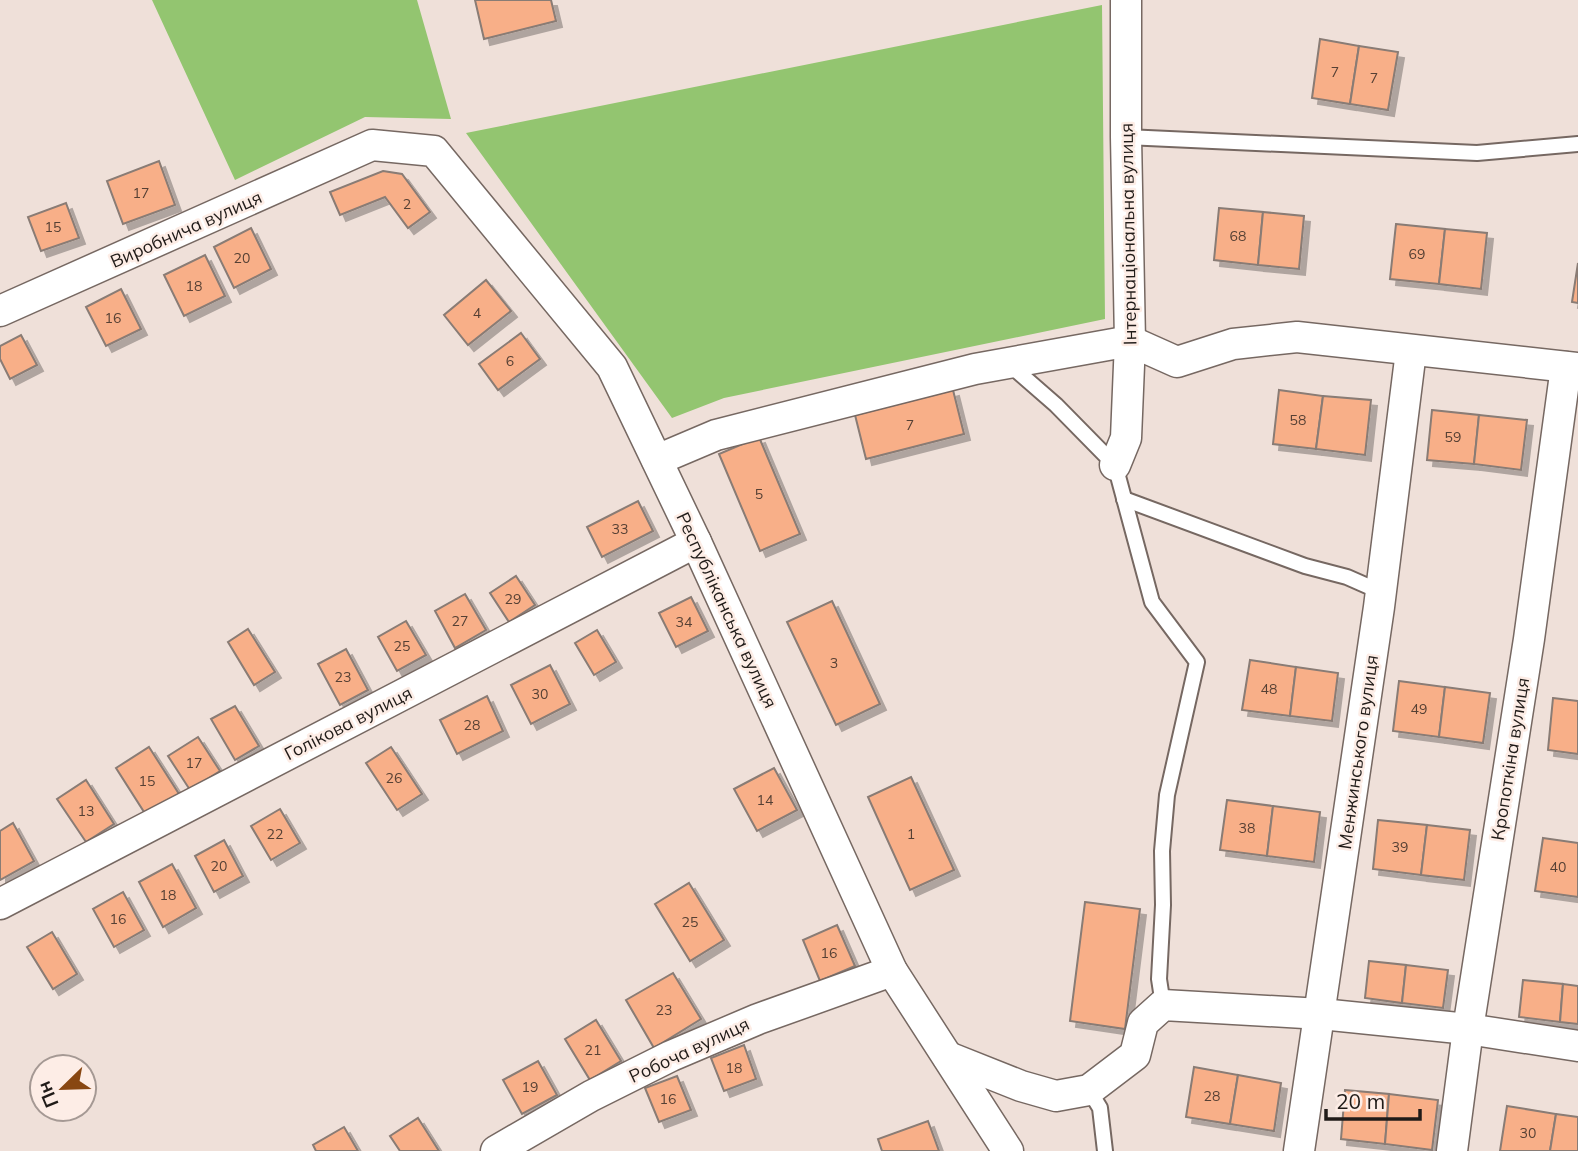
<svg xmlns="http://www.w3.org/2000/svg" width="1578" height="1151" font-family="Mulish,sans-serif">
<style>
.green{fill:#93c570}
.building{fill:#f8af88;stroke:#897b74;stroke-width:2;filter:url(#shadow)}
.lines{fill:none;stroke-linecap:round;stroke-linejoin:round}
.service-casing{stroke:#766862;stroke-width:18}
.minor-casing{stroke:#766862;stroke-width:33}
.service{stroke:#fff;stroke-width:14}
.minor{stroke:#fff;stroke-width:30}
.labels{text-anchor:middle;dominant-baseline:central;stroke-width:5;stroke-linejoin:round;paint-order:stroke}
.number-label{font-size:14px;fill:#564034}
.street-label{font-size:18px;fill:#201b18;stroke:#fdede6}
</style>
<defs>
<filter id="shadow"><feDropShadow dx="6" dy="6" stdDeviation="0" flood-color="#0004"/></filter>
</defs>
<rect width="100%" height="100%" fill="#efe0d9"/>
<g class="green">
<path d="M152,0H417L451,119L365,117L235,180Z"/>
<path d="M1102,5L1105,319L724,398L672,418L466,133Z"/>
</g>
<g class="building">
<path d="M475,0H551L556,21L484,39Z"/>
<path d="M1320,39L1359,46L1350,104L1312,98Z"/>
<path d="M1359,46L1398,52L1388,110L1350,104Z"/>
<path d="M159,161L175,205L123,224L107,181Z"/>
<path d="M383,171L402,174L430,212L408,228L385,197L340,215L330,192Z"/>
<path d="M66,203L79,238L41,251L28,217Z"/>
<path d="M1219,208L1263,212L1258,265L1214,260Z"/>
<path d="M1263,212L1304,216L1299,269L1258,265Z"/>
<path d="M1396,224L1445,229L1439,284L1390,279Z"/>
<path d="M251,228L271,269L234,288L214,247Z"/>
<path d="M1445,229L1487,233L1481,289L1439,284Z"/>
<path d="M205,255L225,296L184,316L164,275Z"/>
<path d="M1578,263V303L1572,302Z"/>
<path d="M486,280L511,311L468,345L444,315Z"/>
<path d="M121,289L141,329L106,346L86,307Z"/>
<path d="M521,333L540,359L498,390L479,364Z"/>
<path d="M21,335L37,365L10,379L0,359V346Z"/>
<path d="M953,390L964,434L866,459L855,415Z"/>
<path d="M1279,390L1323,396L1316,449L1273,444Z"/>
<path d="M1323,396L1371,400L1365,455L1316,449Z"/>
<path d="M1432,410L1479,415L1474,464L1427,460Z"/>
<path d="M1479,415L1527,420L1521,470L1474,464Z"/>
<path d="M759,437L800,534L760,551L719,454Z"/>
<path d="M638,501L653,531L602,557L587,527Z"/>
<path d="M516,576L535,605L509,622L490,593Z"/>
<path d="M465,594L486,630L455,648L435,611Z"/>
<path d="M691,597L708,631L676,647L659,613Z"/>
<path d="M832,601L880,704L836,725L787,622Z"/>
<path d="M406,621L426,655L397,671L378,637Z"/>
<path d="M248,629L275,672L254,685L228,642Z"/>
<path d="M597,630L616,662L594,675L575,643Z"/>
<path d="M346,649L368,690L340,705L318,664Z"/>
<path d="M1250,660L1296,667L1290,716L1242,710Z"/>
<path d="M550,665L570,704L531,724L511,685Z"/>
<path d="M1296,667L1338,673L1332,721L1290,716Z"/>
<path d="M1399,681L1445,687L1439,737L1393,731Z"/>
<path d="M1445,687L1490,693L1483,743L1439,737Z"/>
<path d="M487,696L503,731L457,754L440,720Z"/>
<path d="M1553,698L1578,701V754L1548,750Z"/>
<path d="M235,706L259,746L235,760L211,719Z"/>
<path d="M198,737L220,771L190,790L168,756Z"/>
<path d="M149,747L179,794L146,815L116,768Z"/>
<path d="M391,747L422,794L397,810L366,763Z"/>
<path d="M774,768L797,810L757,831L734,789Z"/>
<path d="M911,777L954,870L910,890L868,797Z"/>
<path d="M86,780L114,824L86,842L57,799Z"/>
<path d="M1227,800L1273,806L1267,856L1220,850Z"/>
<path d="M1273,806L1320,812L1314,862L1267,856Z"/>
<path d="M280,809L300,843L271,860L251,826Z"/>
<path d="M1378,820L1427,825L1421,875L1373,869Z"/>
<path d="M13,823L34,861L0,880V831Z"/>
<path d="M1427,825L1470,830L1464,880L1421,875Z"/>
<path d="M1543,838L1578,843V897L1535,891Z"/>
<path d="M224,840L243,876L214,892L195,856Z"/>
<path d="M172,864L196,908L163,927L139,882Z"/>
<path d="M689,883L724,940L690,961L655,904Z"/>
<path d="M123,892L144,930L114,947L93,909Z"/>
<path d="M1085,902L1140,909L1125,1029L1070,1021Z"/>
<path d="M837,925L855,966L820,981L803,940Z"/>
<path d="M52,932L77,974L53,989L27,947Z"/>
<path d="M1369,961L1406,965L1402,1003L1365,998Z"/>
<path d="M1406,965L1448,970L1443,1008L1402,1003Z"/>
<path d="M673,973L701,1019L654,1048L626,1000Z"/>
<path d="M1523,980L1563,984L1560,1022L1519,1017Z"/>
<path d="M1563,984L1578,986V1024L1560,1022Z"/>
<path d="M596,1020L621,1061L590,1080L565,1039Z"/>
<path d="M744,1045L756,1079L724,1091L711,1058Z"/>
<path d="M538,1061L557,1095L522,1114L503,1080Z"/>
<path d="M1194,1067L1238,1075L1230,1124L1186,1117Z"/>
<path d="M1238,1075L1281,1083L1274,1131L1230,1124Z"/>
<path d="M677,1076L691,1110L659,1122L645,1088Z"/>
<path d="M1345,1090L1389,1094L1385,1144L1341,1139Z"/>
<path d="M1389,1094L1438,1100L1432,1150L1385,1144Z"/>
<path d="M1507,1106L1556,1114L1550,1151H1500Z"/>
<path d="M1556,1114L1578,1117V1151H1550Z"/>
<path d="M418,1118L439,1151H400L390,1136Z"/>
<path d="M928,1121L939,1151H882L878,1139Z"/>
<path d="M344,1127L358,1151H316L313,1145Z"/>
</g>
<g class="lines">
<g class="service-casing">
<g id="service">
<path d="M1126,137L1477,153L1578,144"/>
<path d="M1009,364L1056,405L1115,465L1152,602L1197,662L1167,795L1162,851L1163,905L1159,979L1163,1005"/>
<path d="M1124,499L1305,566L1347,577L1381,592"/>
<path d="M1089,1090L1100,1108L1105,1151"/>
</g>
</g>
<g class="minor-casing">
<g id="minor">
<path d="M0,311L372,145L434,151L612,367L696,542L892,971L1008,1151"/>
<path d="M657,460L716,435L975,369L1130,341L1177,362L1233,344L1297,337L1578,368"/>
<path d="M1115,465L1126,438L1130,341L1126,137V0"/>
<path d="M0,904L696,542"/>
<path d="M948,1057L1021,1086L1056,1096L1089,1090L1135,1055L1143,1023L1163,1005L1321,1014L1468,1029L1578,1046"/>
<path d="M496,1151L591,1096L671,1056L758,1019L892,971"/>
<path d="M1299,1151L1379,607L1411,351"/>
<path d="M1452,1151L1468,1029L1529,639L1566,367"/>
</g>
</g>
<use href="#service" class="service"/>
<use href="#minor" class="minor"/>
</g>
<g class="labels">
<g class="number-label">
<text x="1335" y="72">7</text>
<text x="1374" y="78">7</text>
<text x="141" y="193">17</text>
<text x="407" y="204">2</text>
<text x="53" y="227">15</text>
<text x="1238" y="236">68</text>
<text x="1417" y="254">69</text>
<text x="242" y="258">20</text>
<text x="194" y="286">18</text>
<text x="477" y="313">4</text>
<text x="113" y="318">16</text>
<text x="510" y="361">6</text>
<text x="1298" y="420">58</text>
<text x="910" y="425">7</text>
<text x="1453" y="437">59</text>
<text x="759" y="494">5</text>
<text x="620" y="529">33</text>
<text x="513" y="599">29</text>
<text x="460" y="621">27</text>
<text x="684" y="622">34</text>
<text x="402" y="646">25</text>
<text x="834" y="663">3</text>
<text x="343" y="677">23</text>
<text x="1269" y="689">48</text>
<text x="540" y="694">30</text>
<text x="1419" y="709">49</text>
<text x="472" y="725">28</text>
<text x="194" y="763">17</text>
<text x="394" y="778">26</text>
<text x="147" y="781">15</text>
<text x="765" y="800">14</text>
<text x="86" y="811">13</text>
<text x="1247" y="828">38</text>
<text x="275" y="834">22</text>
<text x="911" y="834">1</text>
<text x="1400" y="847">39</text>
<text x="219" y="866">20</text>
<text x="1558" y="867">40</text>
<text x="168" y="895">18</text>
<text x="118" y="919">16</text>
<text x="690" y="922">25</text>
<text x="829" y="953">16</text>
<text x="664" y="1010">23</text>
<text x="593" y="1050">21</text>
<text x="734" y="1068">18</text>
<text x="530" y="1087">19</text>
<text x="1212" y="1096">28</text>
<text x="668" y="1099">16</text>
<text x="1528" y="1133">30</text>
</g>
<g class="street-label">
<text transform="translate(186 229) rotate(-24)">Виробнича вулиця</text>
<text transform="translate(1128 234) rotate(-91)">Інтернаціональна вулиця</text>
<text transform="translate(727 610) rotate(65)">Республіканська вулиця</text>
<text transform="translate(348 723) rotate(-27)">Голікова вулиця</text>
<text transform="translate(1358 752) rotate(-82)">Менжинського вулиця</text>
<text transform="translate(1510 759) rotate(-81)">Кропоткіна вулиця</text>
<text transform="translate(689 1050) rotate(-25)">Робоча вулиця</text>
</g>
</g>
<g transform="translate(63 1088) rotate(247)"><circle r="33" fill="#fdede6" stroke="#a59994" stroke-width="2"/>
<path d="M0-5L12 26L0 18L-12 26Z" fill="#884712"/>
<text y="-10" font-size="19" font-weight="bold" text-anchor="middle" fill="#201b18">Пн</text>
</g>
<path d="M1326 1109v10h94v-10" fill="none" stroke="#201b18" stroke-width="3.5"/>
<text x="1336" y="1109" font-size="21" fill="#201b18" stroke="#fdede6" stroke-width="5" paint-order="stroke">20 m</text>
</svg>
